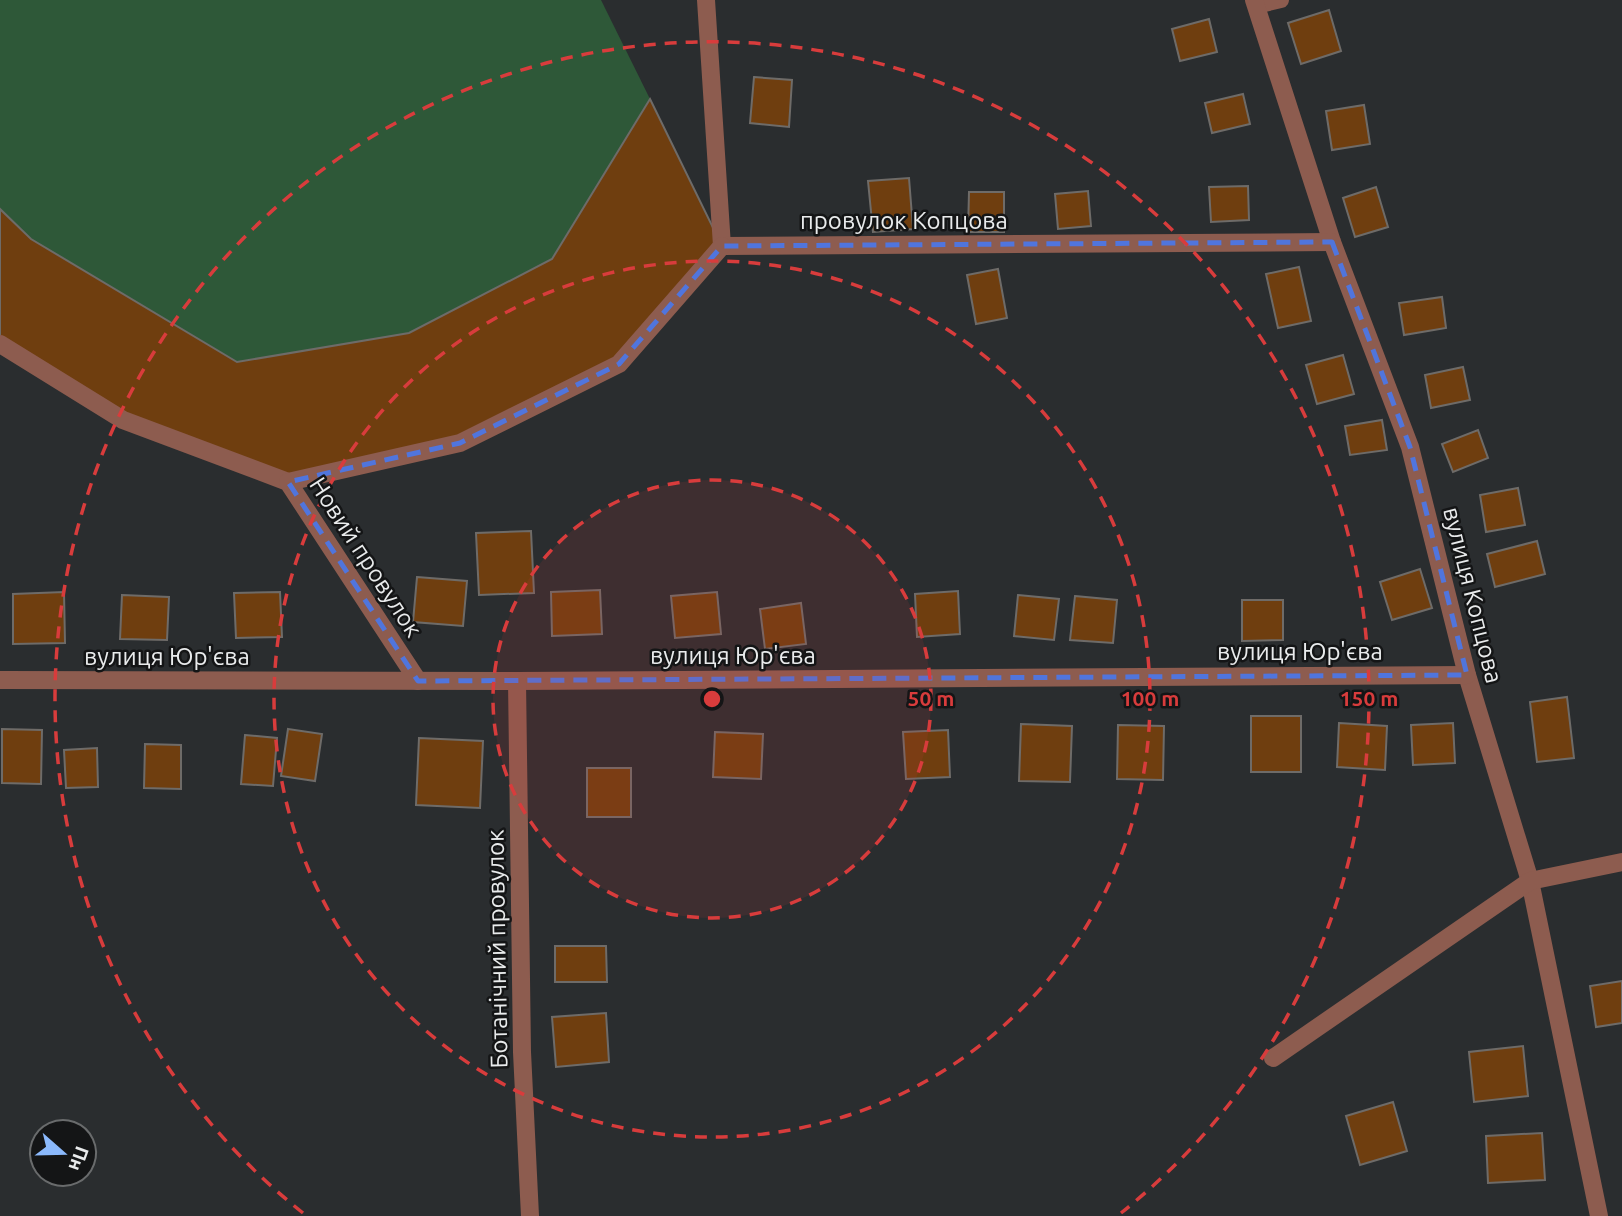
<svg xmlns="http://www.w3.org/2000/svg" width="1622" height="1216" font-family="Ubuntu,sans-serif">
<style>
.green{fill:#2e5838}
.building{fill:#6f3e0f;stroke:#6e6b68;stroke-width:2}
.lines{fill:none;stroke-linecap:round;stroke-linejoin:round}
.lane{stroke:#8d5c4f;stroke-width:16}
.street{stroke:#8d5c4f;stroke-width:18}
.marked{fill:none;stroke:#5075dd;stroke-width:5;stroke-dasharray:14 9;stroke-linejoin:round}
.ring{fill:none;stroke:#d83c3c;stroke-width:3.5;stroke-dasharray:12 9}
.labels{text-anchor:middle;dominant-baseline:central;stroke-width:5;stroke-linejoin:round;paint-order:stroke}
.street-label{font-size:24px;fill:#e9ebec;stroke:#141516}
.centre{fill:#d83c3c;stroke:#141516;stroke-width:3.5}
.ring-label{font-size:21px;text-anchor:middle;font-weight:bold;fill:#d83c3c;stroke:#141516;stroke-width:5;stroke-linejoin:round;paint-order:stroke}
</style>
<rect width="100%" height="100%" fill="#2a2d2f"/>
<path class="green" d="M0,0H601L650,99L552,259L409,333L237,362L31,239L0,209Z"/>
<g class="building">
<path d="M1329,10L1341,51L1301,64L1288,23Z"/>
<path d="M1209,19L1217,52L1180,61L1172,29Z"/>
<path d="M754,77L792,80L789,127L750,123Z"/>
<path d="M1243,94L1250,124L1212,133L1205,103Z"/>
<path d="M650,99L722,246L619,364L460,443L288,482L123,420L0,344V209L31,239L237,362L409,333L552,259Z"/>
<path d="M1364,105L1370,144L1332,150L1326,111Z"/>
<path d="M909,178L913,229L873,232L868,181Z"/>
<path d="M1248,186L1249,220L1211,222L1209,187Z"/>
<path d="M1376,187L1388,227L1355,237L1343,198Z"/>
<path d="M1088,191L1091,226L1058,229L1055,194Z"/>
<path d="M969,192H1004V232H968Z"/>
<path d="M1299,267L1311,321L1278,328L1266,274Z"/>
<path d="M998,269L1007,318L976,324L967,275Z"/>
<path d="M1442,297L1446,328L1404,335L1399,303Z"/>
<path d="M1343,355L1354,394L1317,404L1306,365Z"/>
<path d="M1463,367L1470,400L1431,408L1425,375Z"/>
<path d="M1382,420L1387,450L1350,455L1345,426Z"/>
<path d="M1478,430L1488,458L1453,472L1442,444Z"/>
<path d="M1518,488L1525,525L1486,532L1480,495Z"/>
<path d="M531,531L534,593L479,595L476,533Z"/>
<path d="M1537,541L1545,574L1495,587L1487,554Z"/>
<path d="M1420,569L1432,608L1392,620L1380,582Z"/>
<path d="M417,577L467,581L463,626L413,622Z"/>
<path d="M600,590L602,634L552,636L551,592Z"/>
<path d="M958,591L960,634L917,637L915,594Z"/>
<path d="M64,592L65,643L13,644V594Z"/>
<path d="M280,592L282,637L236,638L234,593Z"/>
<path d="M717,592L721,634L675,638L671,596Z"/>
<path d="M122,595L169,597L167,640L120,639Z"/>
<path d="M1018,595L1059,599L1054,640L1014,636Z"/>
<path d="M1075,596L1117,600L1113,643L1070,640Z"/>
<path d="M1242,600H1283V640L1242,641Z"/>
<path d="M801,603L806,644L765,649L760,609Z"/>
<path d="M1567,697L1574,758L1537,762L1530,702Z"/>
<rect x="1251" y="716" width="50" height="56"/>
<path d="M1339,723L1387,726L1385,770L1337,767Z"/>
<path d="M1453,723L1455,763L1413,765L1411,725Z"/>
<path d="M1021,724L1072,726L1070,782L1019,781Z"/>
<path d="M1118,725L1164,726L1163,780L1117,779Z"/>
<path d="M2,729L42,730L41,784L2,783Z"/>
<path d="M288,729L322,734L315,781L281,776Z"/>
<path d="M948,730L950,777L906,779L903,732Z"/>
<path d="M715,732L763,734L761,779L713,777Z"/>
<path d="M245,735L277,738L273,786L241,784Z"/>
<path d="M419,738L483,741L480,808L416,805Z"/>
<path d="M145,744L181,745V789L144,788Z"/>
<path d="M97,748L98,787L66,788L64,750Z"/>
<rect x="587" y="768" width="44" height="49"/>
<path d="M555,946H606L607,982H555Z"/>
<path d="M1622,981V1023L1596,1027L1590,986Z"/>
<path d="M606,1013L609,1062L556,1067L552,1017Z"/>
<path d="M1523,1046L1528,1096L1474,1102L1469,1052Z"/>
<path d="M1393,1102L1407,1151L1360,1165L1346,1116Z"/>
<path d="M1542,1133L1545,1180L1488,1183L1486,1136Z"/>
</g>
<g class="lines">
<path class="lane" d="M1256,6L1281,0"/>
<g class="street">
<path d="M706,0L722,246"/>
<path d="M1254,0L1332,242L1410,447L1467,675L1530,881L1599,1216"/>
<path d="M722,246L1332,242"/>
<path d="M0,344L123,420L288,482L418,681"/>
<path d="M288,482L460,443L619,364L722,246"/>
<path d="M0,680L517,681L1467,675"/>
<path d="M517,681L522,1052L530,1216"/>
<path d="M1273,1058L1530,881L1622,862"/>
</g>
</g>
<path class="marked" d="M1332,242L1410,447L1467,675L418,681L288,482L460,443L619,364L722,246Z"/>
<circle cx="712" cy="699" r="219" fill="#d83c3c" fill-opacity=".12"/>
<g class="ring">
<circle cx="712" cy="699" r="219"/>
<circle cx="712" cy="699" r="438"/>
<path d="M303 1213A657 657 0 1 1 1121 1213"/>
</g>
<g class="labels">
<g class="street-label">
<text x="904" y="220">провулок Копцова</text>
<text transform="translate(366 557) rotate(57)">Новий провулок</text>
<text transform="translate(1473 595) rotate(76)">вулиця Копцова</text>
<text x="1300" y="651">вулиця Юр'єва</text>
<text x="733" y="655">вулиця Юр'єва</text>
<text x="167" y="656">вулиця Юр'єва</text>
<text transform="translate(497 949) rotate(-91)">Ботанічний провулок</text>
</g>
</g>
<circle cx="712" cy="699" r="10" class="centre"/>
<g class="ring-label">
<text x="931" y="706">50 m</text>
<text x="1150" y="706">100 m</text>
<text x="1369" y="706">150 m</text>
</g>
<g transform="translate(63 1153) rotate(110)"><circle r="33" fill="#141516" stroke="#696b6c" stroke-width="2"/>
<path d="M0-5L12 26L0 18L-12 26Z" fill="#8bb9fc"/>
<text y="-10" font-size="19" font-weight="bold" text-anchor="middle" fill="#e9ebec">Пн</text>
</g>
</svg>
